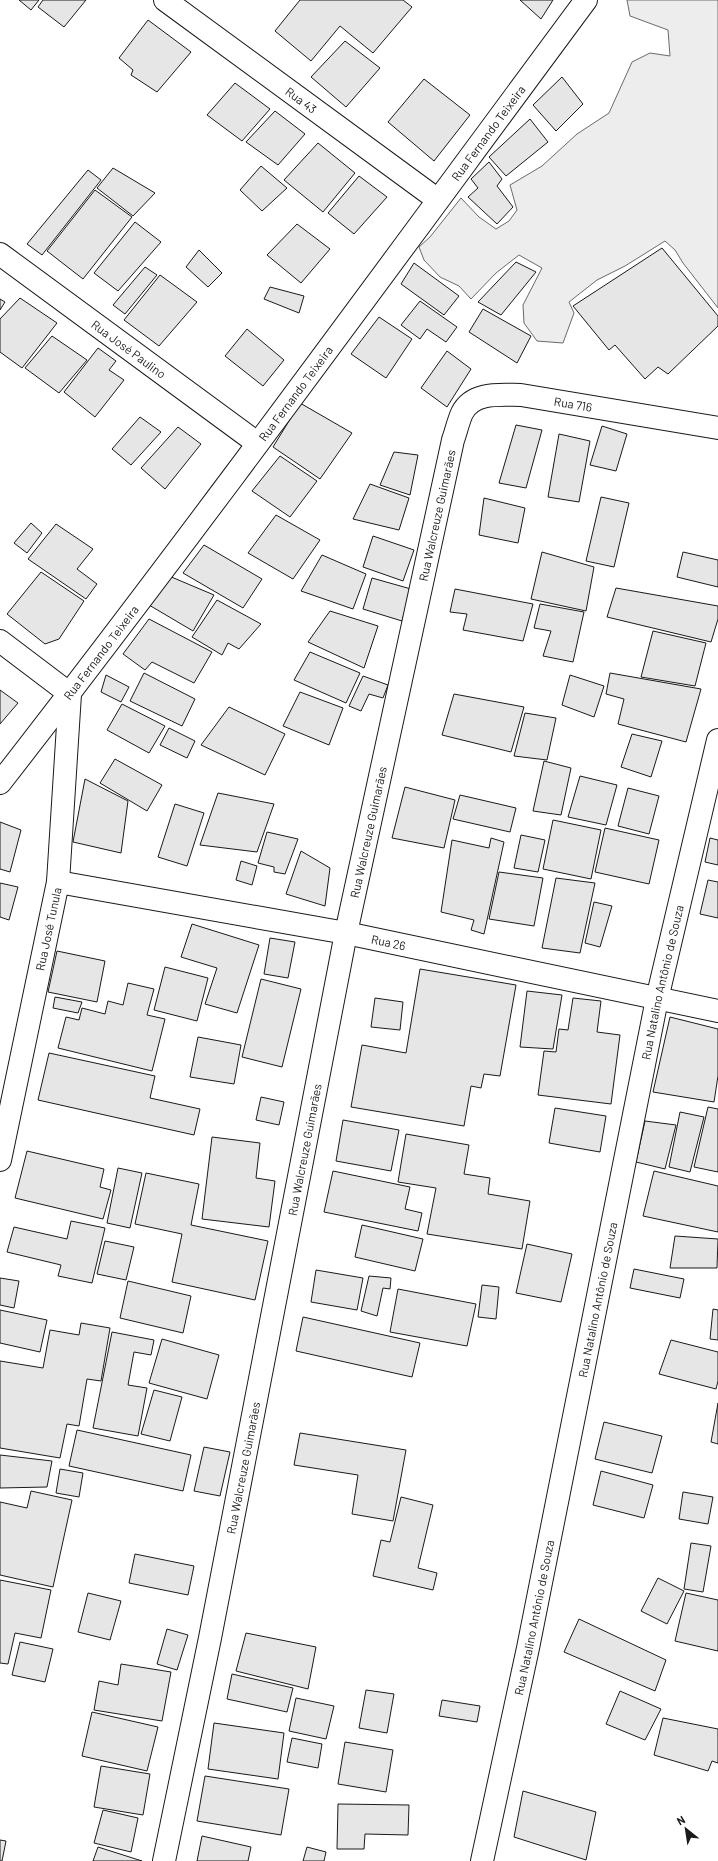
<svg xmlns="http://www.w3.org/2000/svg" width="718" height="1861" font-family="Barlow,sans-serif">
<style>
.built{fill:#ededed;stroke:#6a6a6a}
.building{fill:#e6e6e6;stroke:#1a1a1a}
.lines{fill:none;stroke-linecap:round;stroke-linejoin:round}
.street-casing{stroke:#1a1a1a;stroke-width:24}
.street{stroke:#fff;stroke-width:22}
.labels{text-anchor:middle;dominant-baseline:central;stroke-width:3;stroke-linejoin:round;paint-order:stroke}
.street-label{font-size:12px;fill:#1a1a1a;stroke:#fff}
</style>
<rect width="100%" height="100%" fill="#fff"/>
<path class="built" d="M627,0H718V308L683,263L675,250L665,241L625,266L597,280L569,302L574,313L563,343L537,341L524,323L523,305L542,268L519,255L496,273L471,299L459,286L440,277L424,260L419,247L430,237L461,198L479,217L496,229L509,221L517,210L510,185L542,166L577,134L609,113L632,62L650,53L670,56L668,30L630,16Z"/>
<g class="building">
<path d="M19,0H39L31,10Z"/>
<path d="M43,0H86L64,27L38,7Z"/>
<path d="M300,0H403L412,7L373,53L340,26L311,61L275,31Z"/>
<path d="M520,0H553L541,19Z"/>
<path d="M148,20L191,52L157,92L131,75L133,70L119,58Z"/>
<path d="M345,41L380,68L346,107L311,77Z"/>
<path d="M562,77L583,104L556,131L533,105Z"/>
<path d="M424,79L470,115L434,161L388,122Z"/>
<path d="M235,83L270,109L242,141L207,115Z"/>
<path d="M275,111L305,134L278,165L246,142Z"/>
<path d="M530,119L548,142L506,176L489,157Z"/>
<path d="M318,143L355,173L323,212L284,180Z"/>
<path d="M489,162L502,179L497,186L513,207L497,224L468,197L478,188L471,179Z"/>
<path d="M261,166L287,188L262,211L240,190Z"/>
<path d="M113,168L155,193L133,216L97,188Z"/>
<path d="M88,170L101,180L42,255L27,244Z"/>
<path d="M359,176L387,197L354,234L328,213Z"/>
<path d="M95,190L132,217L83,279L47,251Z"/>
<path d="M135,222L161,242L118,291L94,273Z"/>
<path d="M297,224L330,249L301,283L267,255Z"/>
<path d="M662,248L718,316V326L668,374L658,367L645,379L615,345L609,350L573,306Z"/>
<path d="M199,250L222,273L208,287L186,267Z"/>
<path d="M516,262L536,272L501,315L478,302Z"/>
<path d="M414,263L459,296L444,315L401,284Z"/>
<path d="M145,267L157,275L125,314L113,305Z"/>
<path d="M160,275L197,302L159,346L124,320Z"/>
<path d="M270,287L304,296L299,313L264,299Z"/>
<path d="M20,298L57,323L22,368L0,352V319Z"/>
<path d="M0,299L5,302L0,310Z"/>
<path d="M420,301L457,327L446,342L427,329L420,339L401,325Z"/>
<path d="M483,309L531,336L517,363L469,332Z"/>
<path d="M379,317L412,339L386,378L351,354Z"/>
<path d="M247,329L284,360L263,386L225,356Z"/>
<path d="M52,336L87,360L59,393L25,368Z"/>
<path d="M98,348L116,361L109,370L124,380L95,417L64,392Z"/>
<path d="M447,351L471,369L447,407L421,388Z"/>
<path d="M300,403L352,433L320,479L273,447Z"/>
<path d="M140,417L161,432L131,465L112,449Z"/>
<path d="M516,425L542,430L526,488L499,483Z"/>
<path d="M602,426L627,434L616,471L590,465Z"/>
<path d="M178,427L201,444L165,489L141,468Z"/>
<path d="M559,434L590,441L579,502L548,497Z"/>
<path d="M394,452L418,455L410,495L380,485Z"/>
<path d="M280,456L317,481L290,517L252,491Z"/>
<path d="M370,484L409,498L399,530L353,519Z"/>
<path d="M601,497L629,503L614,567L586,561Z"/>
<path d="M484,498L525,508L518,543L479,535Z"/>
<path d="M276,515L320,540L293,579L248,553Z"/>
<path d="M31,523L42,533L27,553L14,543Z"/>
<path d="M56,524L93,549L77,569L97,584L86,599L28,559Z"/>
<path d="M373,536L414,550L403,581L363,567Z"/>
<path d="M204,545L262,579L243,608L183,573Z"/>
<path d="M542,552L594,567L586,611L531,599Z"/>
<path d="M683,552L718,560V587L677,577Z"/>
<path d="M322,555L366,574L353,609L301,591Z"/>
<path d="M41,572L84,601L59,639L45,644L7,614Z"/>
<path d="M169,576L214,595L193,631L149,605Z"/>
<path d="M372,578L411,589L402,621L363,609Z"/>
<path d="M616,588L718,606V619L711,642L607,617Z"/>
<path d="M455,589L533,604L523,641L463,630L467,614L450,612Z"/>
<path d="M217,600L261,624L239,649L228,643L222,655L192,637Z"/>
<path d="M540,604L584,612L573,662L543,656L551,631L534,628Z"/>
<path d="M330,611L378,626L364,668L308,642Z"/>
<path d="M149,619L212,652L194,683L152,662L145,670L123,654Z"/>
<path d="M653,631L706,643L695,686L641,677Z"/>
<path d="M310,652L360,673L346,703L294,680Z"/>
<path d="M144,673L195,699L182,726L130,701Z"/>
<path d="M610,673L701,689L686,742L618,724L624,699L606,694Z"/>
<path d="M106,675L129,687L121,702L101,692Z"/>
<path d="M570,675L604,686L594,717L562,705Z"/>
<path d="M363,676L388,685L383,698L369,694L361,711L349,706Z"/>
<path d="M0,690L18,703L0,724Z"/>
<path d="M300,692L343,708L329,745L283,726Z"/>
<path d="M454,694L524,707L511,752L442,735Z"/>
<path d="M122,704L165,726L149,753L107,730Z"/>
<path d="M229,707L285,734L265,775L201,745Z"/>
<path d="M525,713L556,718L547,760L514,756Z"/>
<path d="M169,728L195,741L187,758L160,745Z"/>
<path d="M632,734L662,741L651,777L621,767Z"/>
<path d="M115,759L162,785L147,811L100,783Z"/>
<path d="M544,761L571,768L561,815L533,811Z"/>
<path d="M580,776L617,785L606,825L568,817Z"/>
<path d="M85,779L128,801L121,853L73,842Z"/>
<path d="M405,787L455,800L444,848L392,838Z"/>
<path d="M628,788L659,796L649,834L618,826Z"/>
<path d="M218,793L274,804L257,852L200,845Z"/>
<path d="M460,795L516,808L510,832L453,819Z"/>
<path d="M175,804L204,813L187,866L158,857Z"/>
<path d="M553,820L601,830L591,879L543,869Z"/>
<path d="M0,822L21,830L10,872L0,869Z"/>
<path d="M605,828L659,840L649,884L595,872Z"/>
<path d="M267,832L298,839L285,874L274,872V867L258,863Z"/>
<path d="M521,835L545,840L538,872L514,868Z"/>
<path d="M491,838L504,842L484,934L471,930L474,920L441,912L452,840L489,848Z"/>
<path d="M710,838L718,840V865L705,862Z"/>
<path d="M301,851L330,868L325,906L286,894Z"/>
<path d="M241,861L257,866L252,885L236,880Z"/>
<path d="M499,872L543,878L534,926L489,919Z"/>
<path d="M556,878L595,883L580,953L542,948Z"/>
<path d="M708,880L718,882V918L700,914Z"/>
<path d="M0,883L18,887L9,920L0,917Z"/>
<path d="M594,902L612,906L600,947L585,943Z"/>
<path d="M192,924L259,945L237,1013L205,1004L217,968L181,957Z"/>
<path d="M270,938L295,942L288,978L264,974Z"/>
<path d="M57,951L105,961L97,1002L48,992Z"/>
<path d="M165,967L208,978L197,1021L154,1010Z"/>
<path d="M420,969L516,985L500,1076L484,1074L481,1088L471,1086L464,1126L351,1107L362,1045L406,1053Z"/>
<path d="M261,979L301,989L282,1067L242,1057Z"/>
<path d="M128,983L154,989L147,1015L165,1019L152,1071L58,1048L66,1017L79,1020L82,1008L105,1014L108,1001L123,1005Z"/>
<path d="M527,991L562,995L553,1049L520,1047Z"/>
<path d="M55,997L82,1002L78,1013L53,1008Z"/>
<path d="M375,998L403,1002L400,1030L371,1027Z"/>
<path d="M573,998L601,1001L597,1032L620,1035L611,1104L538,1095L544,1051L556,1052L559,1029L568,1030Z"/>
<path d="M670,1017L718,1029V1076L714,1102L653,1092Z"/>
<path d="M198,1037L241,1045L234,1084L190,1077Z"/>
<path d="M49,1053L155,1076L150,1098L200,1109L194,1135L38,1100Z"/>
<path d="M261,1097L284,1102L279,1125L256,1120Z"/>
<path d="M708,1107L718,1109V1172L694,1167Z"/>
<path d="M555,1108L606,1116L600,1152L549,1143Z"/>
<path d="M680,1112L704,1117L690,1172L669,1167Z"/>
<path d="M343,1120L399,1130L391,1171L336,1161Z"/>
<path d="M645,1121L676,1125L665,1169L636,1162Z"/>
<path d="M406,1134L469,1145L464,1174L490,1178L488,1194L530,1201L522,1249L427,1234L436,1188L398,1182Z"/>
<path d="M212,1137L260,1143L256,1178L275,1181L269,1227L202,1219Z"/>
<path d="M27,1151L104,1169L100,1187L111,1190L103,1219L15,1198Z"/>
<path d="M118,1168L142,1173L130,1228L107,1223Z"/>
<path d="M333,1171L410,1187L405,1209L422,1213L418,1231L324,1212Z"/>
<path d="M654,1171L718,1186V1232L643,1216Z"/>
<path d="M146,1173L199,1184L191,1225L268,1241L255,1300L172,1282L182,1234L135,1224Z"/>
<path d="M71,1221L105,1228L92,1283L58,1276L61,1265L7,1252L14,1227L67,1239Z"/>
<path d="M362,1225L423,1239L415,1271L355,1257Z"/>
<path d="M675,1236L718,1239L717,1268H670Z"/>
<path d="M105,1241L134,1247L126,1280L97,1274Z"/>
<path d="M527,1244L572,1254L561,1302L516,1293Z"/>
<path d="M634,1269L684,1279L680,1298L630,1288Z"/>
<path d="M316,1270L363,1278L357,1310L311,1302Z"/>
<path d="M369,1276L391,1278L390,1289L383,1288L377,1316L361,1311Z"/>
<path d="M0,1278L19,1281L14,1308L0,1305Z"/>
<path d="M128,1281L191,1296L183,1333L120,1318Z"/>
<path d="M482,1285L499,1287L496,1319L478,1317Z"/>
<path d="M398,1289L476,1304L467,1346L390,1332Z"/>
<path d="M713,1309L718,1310V1340L710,1339Z"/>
<path d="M0,1310L47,1320L40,1352L0,1343Z"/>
<path d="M303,1317L420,1343L412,1377L296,1351Z"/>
<path d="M81,1323L110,1328L101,1381L87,1379L79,1426L67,1424L60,1458L0,1448V1361L43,1368L50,1330L79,1335Z"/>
<path d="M112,1332L154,1340L151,1355L134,1352L128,1385L147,1388L138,1436L93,1428Z"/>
<path d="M162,1339L219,1355L207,1399L149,1383Z"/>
<path d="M671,1340L718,1352V1381L716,1389L659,1374Z"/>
<path d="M154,1390L182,1397L170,1441L141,1434Z"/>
<path d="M718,1403V1444L711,1442Z"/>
<path d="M604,1422L662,1436L652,1473L595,1459Z"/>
<path d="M77,1430L191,1455L183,1491L69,1466Z"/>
<path d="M300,1433L406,1450L393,1521L352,1514L358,1475L294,1465Z"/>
<path d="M204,1447L230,1452L220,1496L194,1491Z"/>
<path d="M0,1455L52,1461L47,1487L0,1488Z"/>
<path d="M60,1469L83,1473L79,1497L56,1493Z"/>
<path d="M601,1471L653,1485L644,1518L593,1505Z"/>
<path d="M31,1491L72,1500L53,1587L0,1575V1502L27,1508Z"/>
<path d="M683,1492L713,1497L708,1524L679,1519Z"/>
<path d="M401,1497L433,1505L418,1568L437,1573L433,1590L373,1576L381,1540L390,1542Z"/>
<path d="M691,1543L711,1546L703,1592L684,1589Z"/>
<path d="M135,1554L194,1566L188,1595L129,1583Z"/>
<path d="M658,1578L684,1591L667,1624L641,1611Z"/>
<path d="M0,1580L51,1590L41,1638L15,1633L8,1664L0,1663Z"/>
<path d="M88,1593L121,1601L110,1640L78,1632Z"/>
<path d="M686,1593L718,1600V1651L675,1641Z"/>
<path d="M579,1619L666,1660L655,1691L564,1652Z"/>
<path d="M167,1629L188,1635L177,1670L157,1664Z"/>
<path d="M246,1633L316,1647L308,1689L236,1671Z"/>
<path d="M20,1642L53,1649L45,1682L12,1675Z"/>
<path d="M121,1664L171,1672L162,1721L94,1710L99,1681L118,1685Z"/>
<path d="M232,1674L293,1688L287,1712L227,1699Z"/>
<path d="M366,1690L394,1694L387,1733L359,1728Z"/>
<path d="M620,1691L661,1709L645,1740L606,1724Z"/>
<path d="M296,1698L334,1706L326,1739L289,1731Z"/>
<path d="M442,1700L480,1706L477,1722L439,1716Z"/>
<path d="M92,1712L158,1727L147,1771L82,1756Z"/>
<path d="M663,1718L718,1729V1763L712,1761L708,1771L654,1755Z"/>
<path d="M214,1723L284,1733L278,1779L208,1769Z"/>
<path d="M292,1738L322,1744L318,1768L287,1762Z"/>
<path d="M345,1742L393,1750L386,1792L338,1784Z"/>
<path d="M101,1766L150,1774L143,1815L94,1807Z"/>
<path d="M205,1776L289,1789L281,1835L197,1821Z"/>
<path d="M523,1791L596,1812L586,1860L514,1837Z"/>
<path d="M338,1804L409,1805L408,1835L365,1834L364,1849H337Z"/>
<path d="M103,1810L138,1818L131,1852L94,1843Z"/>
<path d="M202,1836L251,1847L248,1861H197Z"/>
<path d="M0,1840L6,1841L2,1861H0Z"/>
<path d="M98,1847L142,1861H93Z"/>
<path d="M307,1847L326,1852L324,1861H303Z"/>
</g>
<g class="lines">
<g class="street-casing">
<g id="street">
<path id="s1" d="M165,0L438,200"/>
<path id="s2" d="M0,254L257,443"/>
<path d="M0,641L70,694L58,882L0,1160"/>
<path id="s3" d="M0,783C200,526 392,262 586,0"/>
<path id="s4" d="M58,882L346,933L718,1011"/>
<path id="s5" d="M164,1861L210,1638L346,933L453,440C456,432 458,422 462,413C473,391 501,395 521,395L718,428"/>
<path id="s6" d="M482,1861L528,1648L657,999L718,740"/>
</g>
</g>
<use href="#street" class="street"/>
</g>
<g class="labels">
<g class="street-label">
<text stroke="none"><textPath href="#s1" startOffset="169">Rua 43</textPath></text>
<text stroke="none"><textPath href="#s3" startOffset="813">Rua Fernando Teixeira</textPath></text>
<text stroke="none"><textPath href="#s2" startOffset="160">Rua José Paulino</textPath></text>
<text stroke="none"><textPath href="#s3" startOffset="489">Rua Fernando Teixeira</textPath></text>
<text stroke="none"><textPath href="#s5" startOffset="1597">Rua 716</textPath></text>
<text stroke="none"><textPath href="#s5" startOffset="1373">Rua Walcreuze Guimarães</textPath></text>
<text stroke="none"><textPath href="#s3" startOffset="165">Rua Fernando Teixeira</textPath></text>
<text stroke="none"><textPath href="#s5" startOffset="1049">Rua Walcreuze Guimarães</textPath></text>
<text transform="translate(48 929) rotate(-78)">Rua José Tunula</text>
<text stroke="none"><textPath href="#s4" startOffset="336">Rua 26</textPath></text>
<text stroke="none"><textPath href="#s6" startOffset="897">Rua Natalino Antônio de Souza</textPath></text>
<text stroke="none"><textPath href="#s5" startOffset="725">Rua Walcreuze Guimarães</textPath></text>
<text stroke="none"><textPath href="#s6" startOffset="573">Rua Natalino Antônio de Souza</textPath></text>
<text stroke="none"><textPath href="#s5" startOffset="401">Rua Walcreuze Guimarães</textPath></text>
<text stroke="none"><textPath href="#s6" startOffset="249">Rua Natalino Antônio de Souza</textPath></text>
</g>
</g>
<g transform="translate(686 1829) rotate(330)" stroke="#ffffff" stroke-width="3" paint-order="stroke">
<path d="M0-3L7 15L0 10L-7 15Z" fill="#1a1a1a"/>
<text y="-6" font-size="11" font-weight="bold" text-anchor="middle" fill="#1a1a1a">N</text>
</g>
</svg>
